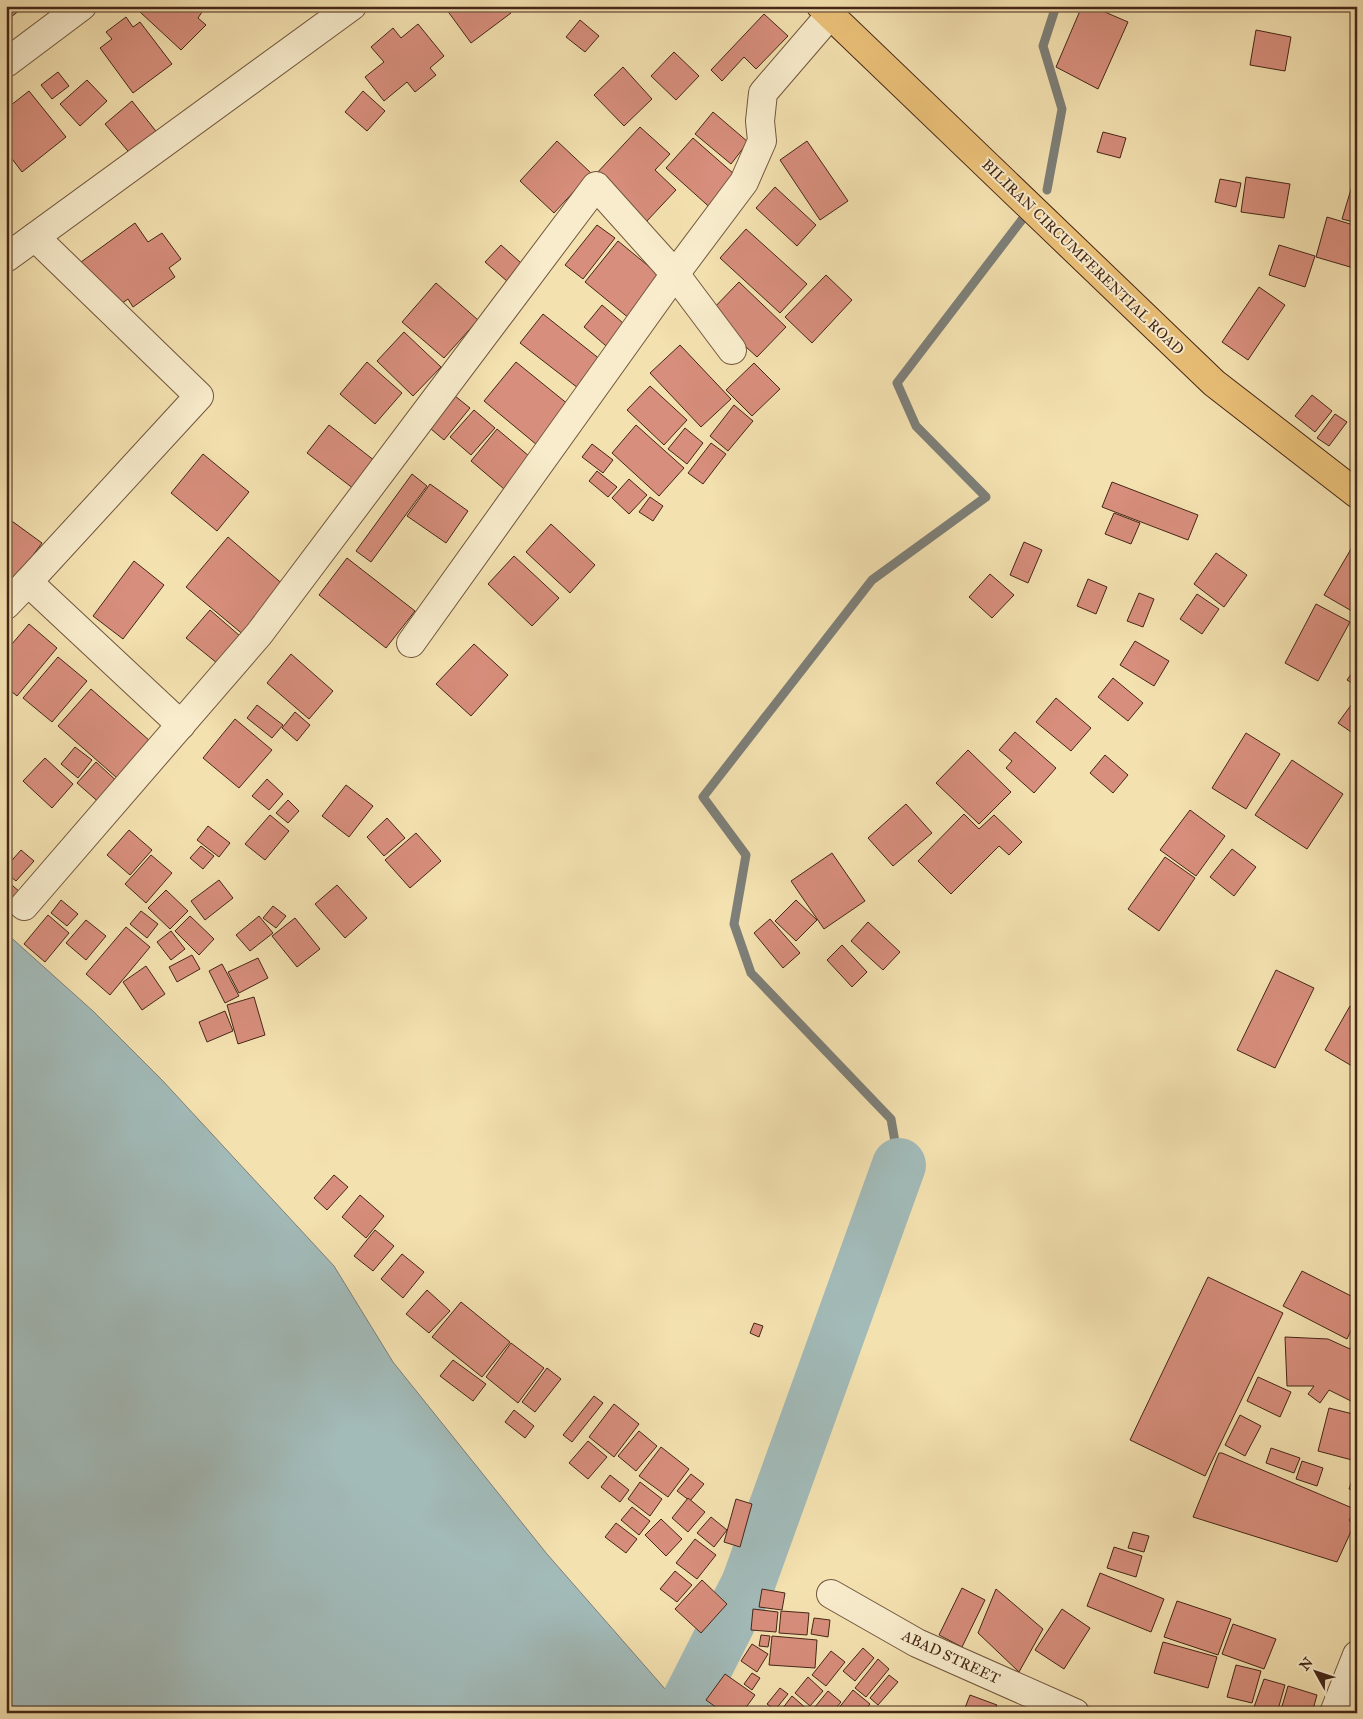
<svg xmlns="http://www.w3.org/2000/svg" width="1363" height="1719" font-family="'IM FELL Great Primer',serif">
<style>
.water{fill:#a2bab8;stroke:#7d7f78}
.lines{fill:none;stroke-linecap:round;stroke-linejoin:round}
.stream{stroke:#7d7f78;stroke-width:9}
.river{stroke:#a2bab8;stroke-width:54}
.building{fill:#d78e7c;stroke:#452717}
.minor-casing{stroke:#71563d;stroke-width:30}
.tertiary-casing{stroke:#71563d;stroke-width:30}
.primary-casing{stroke:#452717;stroke-width:30}
.minor{stroke:#f8eccc;stroke-width:28}
.tertiary{stroke:#f8eccc;stroke-width:28}
.primary{stroke:#eac078;stroke-width:28}
.labels{text-anchor:middle;dominant-baseline:central;stroke-width:4;stroke-linejoin:round;paint-order:stroke}
.street-label{font-size:15px;fill:#452717;stroke:#f8eccc}
</style>
<rect width="100%" height="100%" fill="#f4e1b0"/>
<filter id="stains"><feTurbulence type="fractalNoise" baseFrequency=".004" numOctaves="4"/><feColorMatrix values="0 0 0 0 .2 0 0 0 0 .09 0 0 0 0 .02 0 0 0 .5 -.17"/></filter>
<radialGradient id="worn" r=".72"><stop offset=".6" stop-color="#630" stop-opacity="0"/><stop offset="1" stop-color="#630" stop-opacity=".3"/></radialGradient>
<path class="water" d="M6,933L94,1012L162,1080L334,1266L393,1362L547,1554L686,1713H6Z"/>
<g class="lines">
<g class="stream">
<path d="M1047,190L1062,109L1043,46L1056,6"/>
<path d="M899,1165L891,1119L751,973L734,924L746,855L703,797L872,580L986,497L916,426L897,383L1024,217"/>
</g>
<path class="river" d="M684,1710L748,1584L899,1165"/>
</g>
<g class="building">
<path d="M6,6H17L20,10L6,21Z"/>
<path d="M145,6H196L202,12L198,18L206,25L181,50L140,12Z"/>
<path d="M444,6H506L511,13L471,43Z"/>
<path d="M1082,6H1091L1128,22L1098,89L1056,67Z"/>
<path d="M764,14L788,36L756,69L744,57L722,81L711,70Z"/>
<path d="M126,17L133,27L140,22L172,64L133,93L100,48L112,39L106,32Z"/>
<path d="M580,20L599,36L585,52L566,37Z"/>
<path d="M418,24L444,56L430,68L436,75L415,92L407,82L384,101L365,77L384,62L371,47L393,28L401,38Z"/>
<path d="M1256,30L1291,37L1285,71L1250,65Z"/>
<path d="M674,52L699,76L676,100L651,76Z"/>
<path d="M623,67L652,99L624,126L594,95Z"/>
<path d="M58,72L69,86L52,99L41,85Z"/>
<path d="M87,80L107,101L80,126L60,104Z"/>
<path d="M29,91L66,137L22,172L6,151V120L8,118L6,115V109Z"/>
<path d="M363,91L385,111L367,131L345,112Z"/>
<path d="M132,101L159,135L133,157L105,124Z"/>
<path d="M713,112L748,142L731,164L695,134Z"/>
<path d="M640,127L670,154L655,170L676,190L646,222L595,175Z"/>
<path d="M1103,132L1126,138L1120,158L1097,152Z"/>
<path d="M693,138L742,181L715,212L666,168Z"/>
<path d="M557,141L591,173L554,213L520,181Z"/>
<path d="M807,141L848,201L820,220L780,160Z"/>
<path d="M1246,177L1290,184L1284,218L1241,212Z"/>
<path d="M1220,179L1241,183L1236,207L1215,202Z"/>
<path d="M1352,186L1357,187V223L1342,219Z"/>
<path d="M775,187L816,225L797,246L756,208Z"/>
<path d="M1327,217L1357,226V269L1316,257Z"/>
<path d="M135,223L148,242L162,233L181,259L169,268L175,277L133,307L128,299L114,309L81,262Z"/>
<path d="M597,225L615,238L583,279L565,265Z"/>
<path d="M746,229L807,284L780,313L720,258Z"/>
<path d="M618,241L663,278L630,319L585,282Z"/>
<path d="M501,245L530,271L515,288L485,262Z"/>
<path d="M1279,245L1315,256L1305,287L1269,275Z"/>
<path d="M826,275L852,300L812,343L785,317Z"/>
<path d="M739,282L786,327L757,357L709,313Z"/>
<path d="M436,283L478,320L444,358L402,322Z"/>
<path d="M1259,287L1285,305L1248,360L1222,342Z"/>
<path d="M602,305L630,329L612,351L584,327Z"/>
<path d="M543,314L601,360L578,388L520,343Z"/>
<path d="M404,332L441,367L413,396L377,361Z"/>
<path d="M680,345L731,399L701,427L650,373Z"/>
<path d="M367,362L402,393L375,424L340,394Z"/>
<path d="M516,362L569,405L537,445L484,401Z"/>
<path d="M754,363L780,389L752,416L726,390Z"/>
<path d="M650,386L687,420L664,445L627,410Z"/>
<path d="M450,392L470,408L444,440L424,423Z"/>
<path d="M1312,395L1332,411L1315,432L1295,416Z"/>
<path d="M734,405L753,421L728,451L710,436Z"/>
<path d="M474,410L495,428L471,455L450,437Z"/>
<path d="M1335,414L1347,422L1329,446L1317,438Z"/>
<path d="M329,425L375,461L354,489L307,453Z"/>
<path d="M636,425L684,468L659,496L612,453Z"/>
<path d="M685,428L703,443L687,464L668,449Z"/>
<path d="M497,429L536,462L510,494L471,461Z"/>
<path d="M711,443L726,454L703,484L688,473Z"/>
<path d="M592,444L613,460L603,473L582,457Z"/>
<path d="M203,454L249,492L217,531L171,493Z"/>
<path d="M597,471L617,487L608,497L589,481Z"/>
<path d="M412,474L427,486L371,562L356,551Z"/>
<path d="M629,479L647,495L629,514L612,498Z"/>
<path d="M1112,482L1198,515L1188,540L1102,507Z"/>
<path d="M430,484L468,511L446,543L407,516Z"/>
<path d="M650,497L663,506L653,521L639,512Z"/>
<path d="M1114,513L1140,523L1131,544L1105,534Z"/>
<path d="M9,519L42,543L11,585L6,581V523Z"/>
<path d="M551,524L595,565L570,593L526,552Z"/>
<path d="M228,537L286,587L245,636L186,587Z"/>
<path d="M1024,542L1042,550L1028,583L1010,575Z"/>
<path d="M1354,544L1357,545V614L1324,595Z"/>
<path d="M1216,553L1247,575L1224,607L1194,584Z"/>
<path d="M514,556L559,598L532,626L488,584Z"/>
<path d="M347,558L415,611L386,648L319,595Z"/>
<path d="M134,561L164,585L123,639L93,616Z"/>
<path d="M990,574L1014,595L992,618L969,597Z"/>
<path d="M1088,579L1107,587L1096,614L1077,606Z"/>
<path d="M1139,593L1154,599L1143,627L1127,621Z"/>
<path d="M1197,594L1219,609L1202,634L1180,619Z"/>
<path d="M1316,604L1350,622L1318,681L1285,663Z"/>
<path d="M210,610L240,636L217,663L186,638Z"/>
<path d="M29,624L57,648L17,696L6,687V651Z"/>
<path d="M1135,641L1169,661L1154,686L1120,665Z"/>
<path d="M474,644L508,675L471,716L436,684Z"/>
<path d="M291,654L333,691L309,719L267,683Z"/>
<path d="M58,657L87,681L52,722L23,698Z"/>
<path d="M1357,666V686L1347,680Z"/>
<path d="M1113,678L1143,703L1128,721L1098,697Z"/>
<path d="M91,689L150,741L117,778L58,726Z"/>
<path d="M1357,697V736L1338,723Z"/>
<path d="M1056,698L1091,728L1071,751L1036,722Z"/>
<path d="M257,705L283,725L272,738L247,718Z"/>
<path d="M295,712L310,725L297,741L282,728Z"/>
<path d="M235,719L272,750L239,788L203,758Z"/>
<path d="M1015,732L1056,768L1034,793L1006,768L1012,761L999,750Z"/>
<path d="M1246,733L1280,754L1246,809L1212,788Z"/>
<path d="M75,747L92,760L78,778L61,764Z"/>
<path d="M968,750L1011,792L979,824L936,783Z"/>
<path d="M1105,755L1128,775L1113,793L1090,773Z"/>
<path d="M45,758L73,784L52,808L23,781Z"/>
<path d="M1292,760L1343,794L1307,849L1255,815Z"/>
<path d="M96,762L120,784L102,805L77,783Z"/>
<path d="M267,779L283,794L269,810L252,796Z"/>
<path d="M346,785L373,806L349,837L322,816Z"/>
<path d="M288,800L299,811L288,823L276,813Z"/>
<path d="M906,804L932,833L893,866L868,838Z"/>
<path d="M1190,810L1225,836L1196,876L1160,850Z"/>
<path d="M964,814L979,829L994,815L1022,842L1009,855L999,846L951,894L918,861Z"/>
<path d="M270,815L289,831L265,860L245,844Z"/>
<path d="M387,818L405,838L384,856L367,837Z"/>
<path d="M208,826L230,843L219,857L197,840Z"/>
<path d="M129,830L152,850L130,875L107,855Z"/>
<path d="M416,833L441,861L410,888L385,860Z"/>
<path d="M201,846L214,856L203,869L190,858Z"/>
<path d="M1232,849L1256,867L1234,896L1210,877Z"/>
<path d="M21,850L34,861L16,881L6,873V867Z"/>
<path d="M832,853L865,901L824,929L791,881Z"/>
<path d="M151,855L172,873L146,903L125,884Z"/>
<path d="M1165,857L1195,878L1159,931L1128,909Z"/>
<path d="M6,880L27,898L13,916L6,911Z"/>
<path d="M219,880L233,898L205,920L191,901Z"/>
<path d="M337,885L367,918L345,938L315,904Z"/>
<path d="M166,890L188,911L170,929L148,908Z"/>
<path d="M61,900L78,914L67,926L51,913Z"/>
<path d="M796,900L817,920L796,941L775,921Z"/>
<path d="M273,906L286,916L276,928L263,918Z"/>
<path d="M141,911L158,924L147,938L130,924Z"/>
<path d="M48,915L69,933L45,962L24,944Z"/>
<path d="M190,916L214,939L199,955L175,931Z"/>
<path d="M259,916L273,933L250,951L236,935Z"/>
<path d="M295,918L320,949L297,967L272,936Z"/>
<path d="M770,919L800,953L783,968L754,933Z"/>
<path d="M86,920L106,936L86,960L66,943Z"/>
<path d="M868,922L900,952L883,970L851,941Z"/>
<path d="M126,927L150,947L110,995L86,974Z"/>
<path d="M171,931L185,949L171,960L157,942Z"/>
<path d="M842,945L867,972L852,987L827,960Z"/>
<path d="M192,955L200,969L177,982L169,967Z"/>
<path d="M258,958L268,978L239,993L228,972Z"/>
<path d="M222,964L239,996L225,1003L209,971Z"/>
<path d="M146,966L165,994L142,1010L123,982Z"/>
<path d="M1276,970L1314,988L1275,1068L1237,1050Z"/>
<path d="M254,997L265,1035L238,1044L227,1005Z"/>
<path d="M1350,1006L1357,1010V1069L1325,1050Z"/>
<path d="M225,1011L233,1031L207,1042L199,1022Z"/>
<path d="M334,1175L348,1187L327,1210L314,1198Z"/>
<path d="M360,1195L384,1216L366,1238L342,1217Z"/>
<path d="M375,1230L394,1246L373,1271L354,1256Z"/>
<path d="M402,1254L424,1272L403,1298L381,1279Z"/>
<path d="M1302,1271L1357,1299V1318L1347,1339L1283,1306Z"/>
<path d="M1208,1277L1283,1313L1205,1476L1130,1440Z"/>
<path d="M427,1290L450,1311L429,1333L406,1314Z"/>
<path d="M461,1302L510,1342L482,1377L432,1337Z"/>
<path d="M754,1323L763,1326L759,1337L750,1333Z"/>
<path d="M1285,1337L1328,1339L1350,1349L1354,1343L1357,1344V1398L1355,1403L1329,1390L1320,1403L1308,1394L1314,1386H1287Z"/>
<path d="M511,1343L544,1368L518,1403L486,1377Z"/>
<path d="M453,1360L486,1384L473,1401L440,1376Z"/>
<path d="M547,1368L561,1379L535,1412L522,1402Z"/>
<path d="M1258,1377L1291,1392L1280,1417L1247,1401Z"/>
<path d="M594,1396L603,1403L572,1442L563,1435Z"/>
<path d="M614,1404L639,1424L614,1457L589,1437Z"/>
<path d="M1329,1408L1357,1415V1441L1352,1460L1318,1451Z"/>
<path d="M514,1410L534,1426L525,1438L505,1422Z"/>
<path d="M1240,1415L1261,1426L1245,1456L1225,1445Z"/>
<path d="M639,1431L657,1446L636,1471L618,1456Z"/>
<path d="M588,1441L607,1457L588,1479L569,1463Z"/>
<path d="M661,1447L689,1469L668,1497L639,1476Z"/>
<path d="M1271,1448L1300,1458L1294,1473L1266,1463Z"/>
<path d="M1219,1453H1222L1357,1510L1349,1520L1354,1525L1337,1562L1193,1517Z"/>
<path d="M1302,1461L1323,1468L1317,1486L1296,1479Z"/>
<path d="M1357,1467V1492L1349,1489Z"/>
<path d="M691,1474L704,1484L690,1501L677,1491Z"/>
<path d="M610,1475L629,1490L620,1502L601,1487Z"/>
<path d="M640,1482L662,1499L650,1516L628,1499Z"/>
<path d="M688,1498L705,1512L688,1532L672,1518Z"/>
<path d="M736,1499L752,1504L740,1547L724,1542Z"/>
<path d="M632,1507L650,1521L639,1535L621,1520Z"/>
<path d="M711,1517L727,1530L714,1547L697,1533Z"/>
<path d="M661,1519L682,1539L666,1556L645,1535Z"/>
<path d="M616,1523L637,1539L626,1553L605,1537Z"/>
<path d="M1133,1532L1149,1536L1144,1552L1128,1548Z"/>
<path d="M695,1539L716,1555L697,1579L676,1563Z"/>
<path d="M1114,1547L1142,1556L1136,1577L1107,1568Z"/>
<path d="M675,1571L692,1585L677,1602L660,1589Z"/>
<path d="M1100,1573L1164,1599L1151,1632L1087,1606Z"/>
<path d="M702,1580L727,1604L701,1633L675,1609Z"/>
<path d="M962,1588L985,1600L962,1647L939,1635Z"/>
<path d="M762,1589L785,1593L782,1610L759,1607Z"/>
<path d="M996,1589L1043,1629L1019,1672L978,1633Z"/>
<path d="M1177,1601L1231,1619L1218,1655L1164,1637Z"/>
<path d="M753,1609L778,1612L776,1632L751,1630Z"/>
<path d="M1062,1609L1090,1628L1064,1669L1035,1650Z"/>
<path d="M781,1611L809,1613L807,1635L779,1633Z"/>
<path d="M814,1618L830,1620L828,1637L811,1634Z"/>
<path d="M1233,1624L1276,1639L1264,1669L1222,1654Z"/>
<path d="M761,1635L770,1636L768,1647L759,1646Z"/>
<path d="M772,1636L817,1640L815,1668L769,1665Z"/>
<path d="M1163,1642L1217,1657L1208,1688L1154,1673Z"/>
<path d="M752,1644L768,1654L757,1672L741,1661Z"/>
<path d="M863,1648L874,1658L855,1681L843,1671Z"/>
<path d="M831,1651L845,1662L826,1686L812,1675Z"/>
<path d="M878,1659L889,1669L866,1697L855,1688Z"/>
<path d="M1236,1665L1261,1671L1252,1703L1227,1697Z"/>
<path d="M752,1673L760,1678L752,1690L744,1684Z"/>
<path d="M725,1674L755,1695L742,1713H724L706,1700Z"/>
<path d="M889,1675L898,1682L878,1705L870,1698Z"/>
<path d="M808,1677L823,1691L810,1706L795,1693Z"/>
<path d="M1264,1679L1285,1685L1277,1713H1261L1253,1710Z"/>
<path d="M1288,1686L1317,1695L1312,1713H1280Z"/>
<path d="M780,1688L788,1694L775,1710L767,1704Z"/>
<path d="M853,1690L870,1704L863,1713H842L838,1709Z"/>
<path d="M828,1691L841,1702L832,1713H810Z"/>
<path d="M970,1695L997,1705L994,1713H963Z"/>
<path d="M792,1696L808,1710L806,1713H779Z"/>
</g>
<g class="lines">
<g class="minor-casing">
<g id="minor">
<path d="M6,63L82,6"/>
<path d="M6,258L352,6"/>
<path d="M28,582L199,396L35,237"/>
<path d="M6,605L28,582L181,725"/>
<path d="M411,643L675,274L744,182L762,141L760,121L763,93L830,15"/>
<path d="M24,906L259,634L596,186L675,274L732,350"/>
<path d="M831,1594L917,1643L1075,1713"/>
</g>
</g>
<g class="tertiary-casing">
<path id="tertiary" d="M1334,1713L1357,1655"/>
</g>
<g class="primary-casing">
<path id="primary" d="M821,6L1214,383L1357,494"/>
</g>
<use href="#minor" class="minor"/>
<use href="#tertiary" class="tertiary"/>
<use href="#primary" class="primary"/>
</g>
<g class="labels">
<g class="street-label">
<text transform="translate(1083 257) rotate(44)">BILIRAN CIRCUMFERENTIAL ROAD</text>
<text transform="translate(951 1657) rotate(25)">ABAD STREET</text>
</g>
</g>
<rect width="1363" height="1719" fill="none" stroke="#f4e1b0" stroke-width="25"/>
<rect x="8" y="8" width="1348" height="1704" fill="none" stroke="#452717" stroke-width="2.5"/>
<rect x="12" y="12" width="1338" height="1694" fill="none" stroke="#452717"/>
<g transform="translate(1316 1672) rotate(310)" stroke="#f8eccc" stroke-width="4" paint-order="stroke">
<path d="M0-4L9 19L0 12L-9 19Z" fill="#452717"/>
<text y="-8" font-size="14" font-weight="bold" text-anchor="middle" fill="#452717">N</text>
</g>
<rect width="100%" height="100%" filter="url(#stains)"/>
<rect width="100%" height="100%" fill="url(#worn)"/>
</svg>
